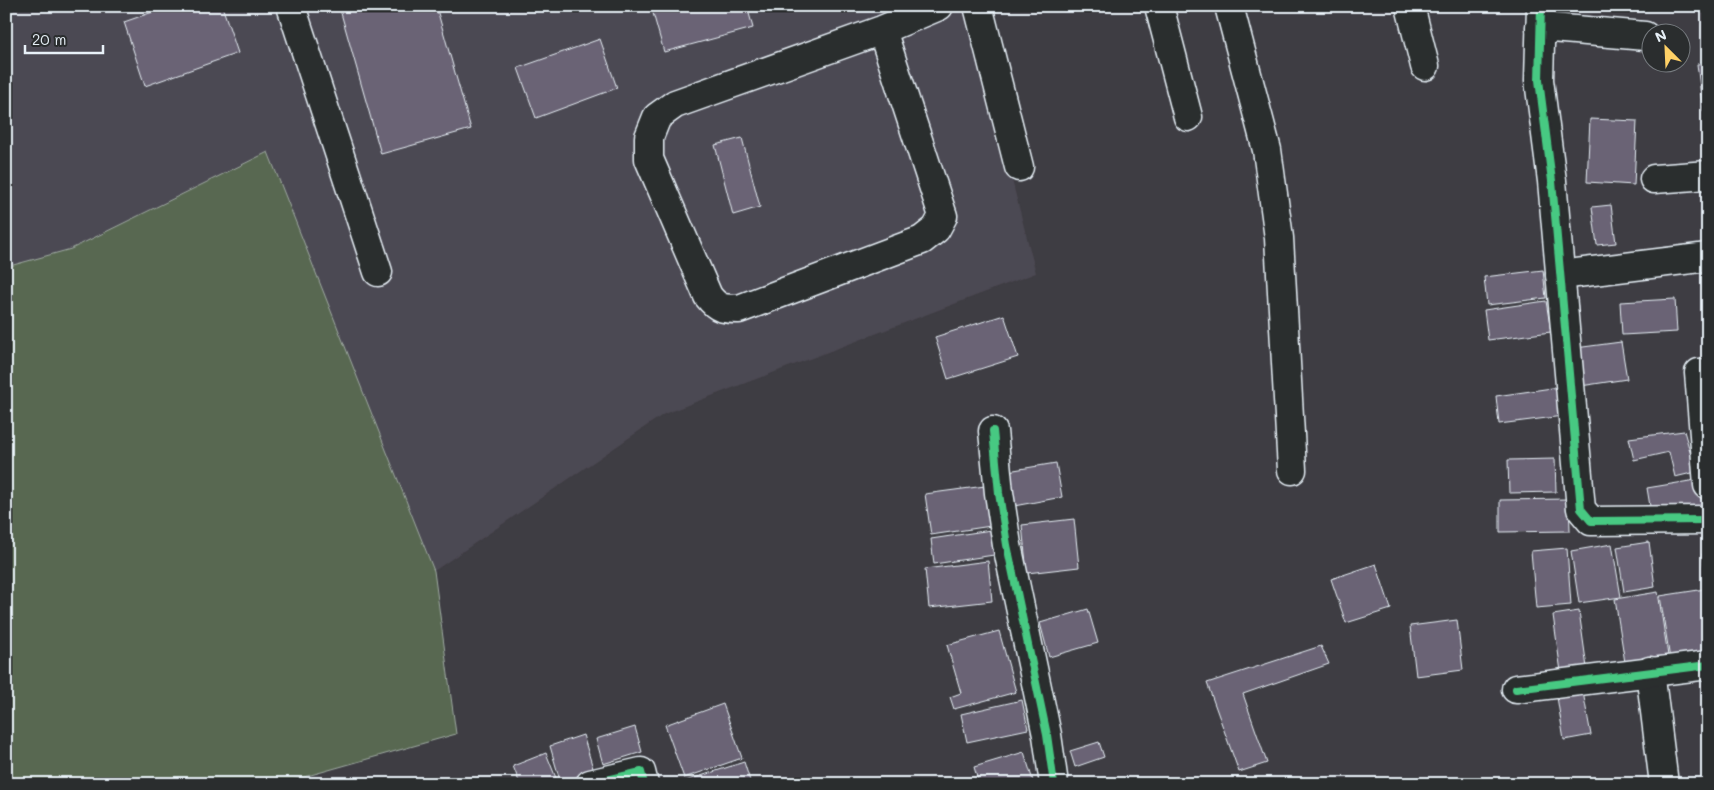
<svg xmlns="http://www.w3.org/2000/svg" width="1714" height="790" font-family="Mali,sans-serif">
<style>
.built{fill:#4c4852}
.green{fill:#596851;stroke:#a0aca4}
.building{fill:#6b6374;stroke:#e8f1f8}
.lines{fill:none;stroke-linecap:round;stroke-linejoin:round}
.minor-casing{stroke:#e8f1f8;stroke-width:31}
.minor{stroke:#2a2d2e;stroke-width:28}
.cycleway-casing{stroke:#2a2d2e;stroke-width:11}
.cycleway{stroke:#46c982;stroke-width:8}
</style>
<rect width="100%" height="100%" fill="#3e3d43"/>
<filter id="ink" filterUnits="userSpaceOnUse"><feTurbulence type="fractalNoise" baseFrequency=".02" numOctaves="2"/><feDisplacementMap in="SourceGraphic" scale="10" xChannelSelector="R" yChannelSelector="G"/><feConvolveMatrix kernelMatrix="1 2 1 2 8 2 1 2 1" color-interpolation-filters="sRGB"/></filter>
<g filter="url(#ink)">
<path class="built" d="M6,6H967L1036,273L664,414L434,571L268,152L71,249L6,267Z"/>
<path class="green" d="M268,152L434,571L456,734L279,784H6V267L71,249Z"/>
<g class="building">
<path d="M170,6H222L238,53L145,86L124,22Z"/>
<path d="M339,6H436L471,129L381,154Z"/>
<path d="M651,6H747L753,28L664,52Z"/>
<path d="M600,39L617,88L536,118L518,68Z"/>
<path d="M1708,63V111H1703L1697,64Z"/>
<path d="M1590,119L1637,121L1634,185L1587,182Z"/>
<path d="M742,138L760,207L733,215L715,145Z"/>
<path d="M1611,205L1616,243L1597,245L1592,207Z"/>
<path d="M1543,270L1546,298L1487,305L1484,277Z"/>
<path d="M1675,299L1677,332L1622,335L1620,302Z"/>
<path d="M1546,301L1551,332L1488,340L1484,310Z"/>
<path d="M1703,307H1708V355Z"/>
<path d="M1004,315L1018,357L948,379L935,337Z"/>
<path d="M1621,342L1627,379L1574,387L1568,349Z"/>
<path d="M1559,387L1563,416L1499,424L1496,396Z"/>
<path d="M1684,431L1696,472L1675,477L1669,452L1634,460L1629,438Z"/>
<path d="M1555,459L1556,492L1509,493L1508,460Z"/>
<path d="M1056,463L1062,497L1014,506L1008,471Z"/>
<path d="M1702,479L1707,509L1652,518L1647,488Z"/>
<path d="M985,486L991,526L931,535L925,494Z"/>
<path d="M1569,499L1570,531L1500,532V500Z"/>
<path d="M1074,519L1079,567L1027,573L1022,525Z"/>
<path d="M991,530L994,555L934,564L931,539Z"/>
<path d="M1649,542L1655,587L1624,592L1617,547Z"/>
<path d="M1612,544L1621,597L1579,603L1571,551Z"/>
<path d="M1567,548L1571,605L1536,608L1531,551Z"/>
<path d="M1708,553V584L1702,554Z"/>
<path d="M988,561L992,601L929,608L925,569Z"/>
<path d="M1376,564L1391,609L1346,623L1331,579Z"/>
<path d="M1705,589L1708,608V652L1670,659L1660,596Z"/>
<path d="M1658,592L1669,662L1626,669L1615,599Z"/>
<path d="M1088,609L1098,643L1049,657L1040,623Z"/>
<path d="M1579,611L1588,675L1562,679L1553,615Z"/>
<path d="M1457,620L1463,670L1416,676L1410,626Z"/>
<path d="M999,631L1016,692L954,709L950,697L961,693L947,645Z"/>
<path d="M1321,646L1329,664L1243,694L1267,763L1239,772L1207,683Z"/>
<path d="M1583,692L1591,735L1564,740L1557,697Z"/>
<path d="M1022,700L1028,729L967,742L961,714Z"/>
<path d="M723,704L742,758L684,778L665,725Z"/>
<path d="M635,727L642,752L603,764L596,739Z"/>
<path d="M583,735L596,778L580,784H561L550,746Z"/>
<path d="M1099,742L1104,757L1075,767L1070,751Z"/>
<path d="M1024,752L1034,784H979L974,767Z"/>
<path d="M546,753L558,783L520,784L513,766Z"/>
<path d="M744,762L751,784H676Z"/>
</g>
<g class="lines">
<g class="minor-casing">
<g id="minor">
<path d="M291,6L378,272"/>
<path d="M978,6L1019,167"/>
<path d="M1159,6L1188,117"/>
<path d="M1229,6L1267,150L1279,238L1292,470"/>
<path d="M1410,6L1425,66"/>
<path d="M1541,6L1539,80L1552,181L1581,509L1591,521L1708,520"/>
<path d="M1540,27L1645,36"/>
<path d="M882,30L943,216L936,229L922,240L739,309C723,309 718,309 708,296L649,159V137L657,117L675,104L882,30L939,6"/>
<path d="M1654,179L1708,175"/>
<path d="M1560,275L1708,257"/>
<path d="M1699,373L1708,485"/>
<path d="M993,431L999,493L1007,545L1047,735L1054,784"/>
<path d="M1650,671L1664,784"/>
<path d="M1516,689L1708,665"/>
<path d="M590,784L641,772L644,784"/>
</g>
</g>
<use href="#minor" class="minor"/>
<g class="cycleway-casing">
<g id="cycleway">
<path d="M1541,6L1539,80L1552,181L1581,509L1591,521L1708,520"/>
<path d="M993,431L999,493L1007,545L1047,735L1054,784"/>
<path d="M1516,689L1708,665"/>
<path d="M590,784L641,772L644,784"/>
</g>
</g>
<use href="#cycleway" class="cycleway"/>
</g>
</g>
<rect width="1714" height="790" fill="none" stroke="#2a2d2e" stroke-width="25"/>
<rect x="12" y="12" width="1689" height="765" fill="none" stroke="#e8f1f8" stroke-width="2" filter="url(#ink)"/>
<g transform="translate(1666 48) rotate(336)"><circle r="24" fill="#2a2d2e" stroke="#767b7f"/>
<path d="M0-4L9 19L0 12L-9 19Z" fill="#ffd166"/>
<text y="-8" font-size="14" font-weight="bold" text-anchor="middle" fill="#e8f1f8">N</text>
</g>
<path d="M25 45v8h78v-8" fill="none" stroke="#e8f1f8" stroke-width="2.5"/>
<text x="32" y="45" font-size="15" fill="#e8f1f8" stroke="#2a2d2e" stroke-width="4" paint-order="stroke">20 m</text>
</svg>
